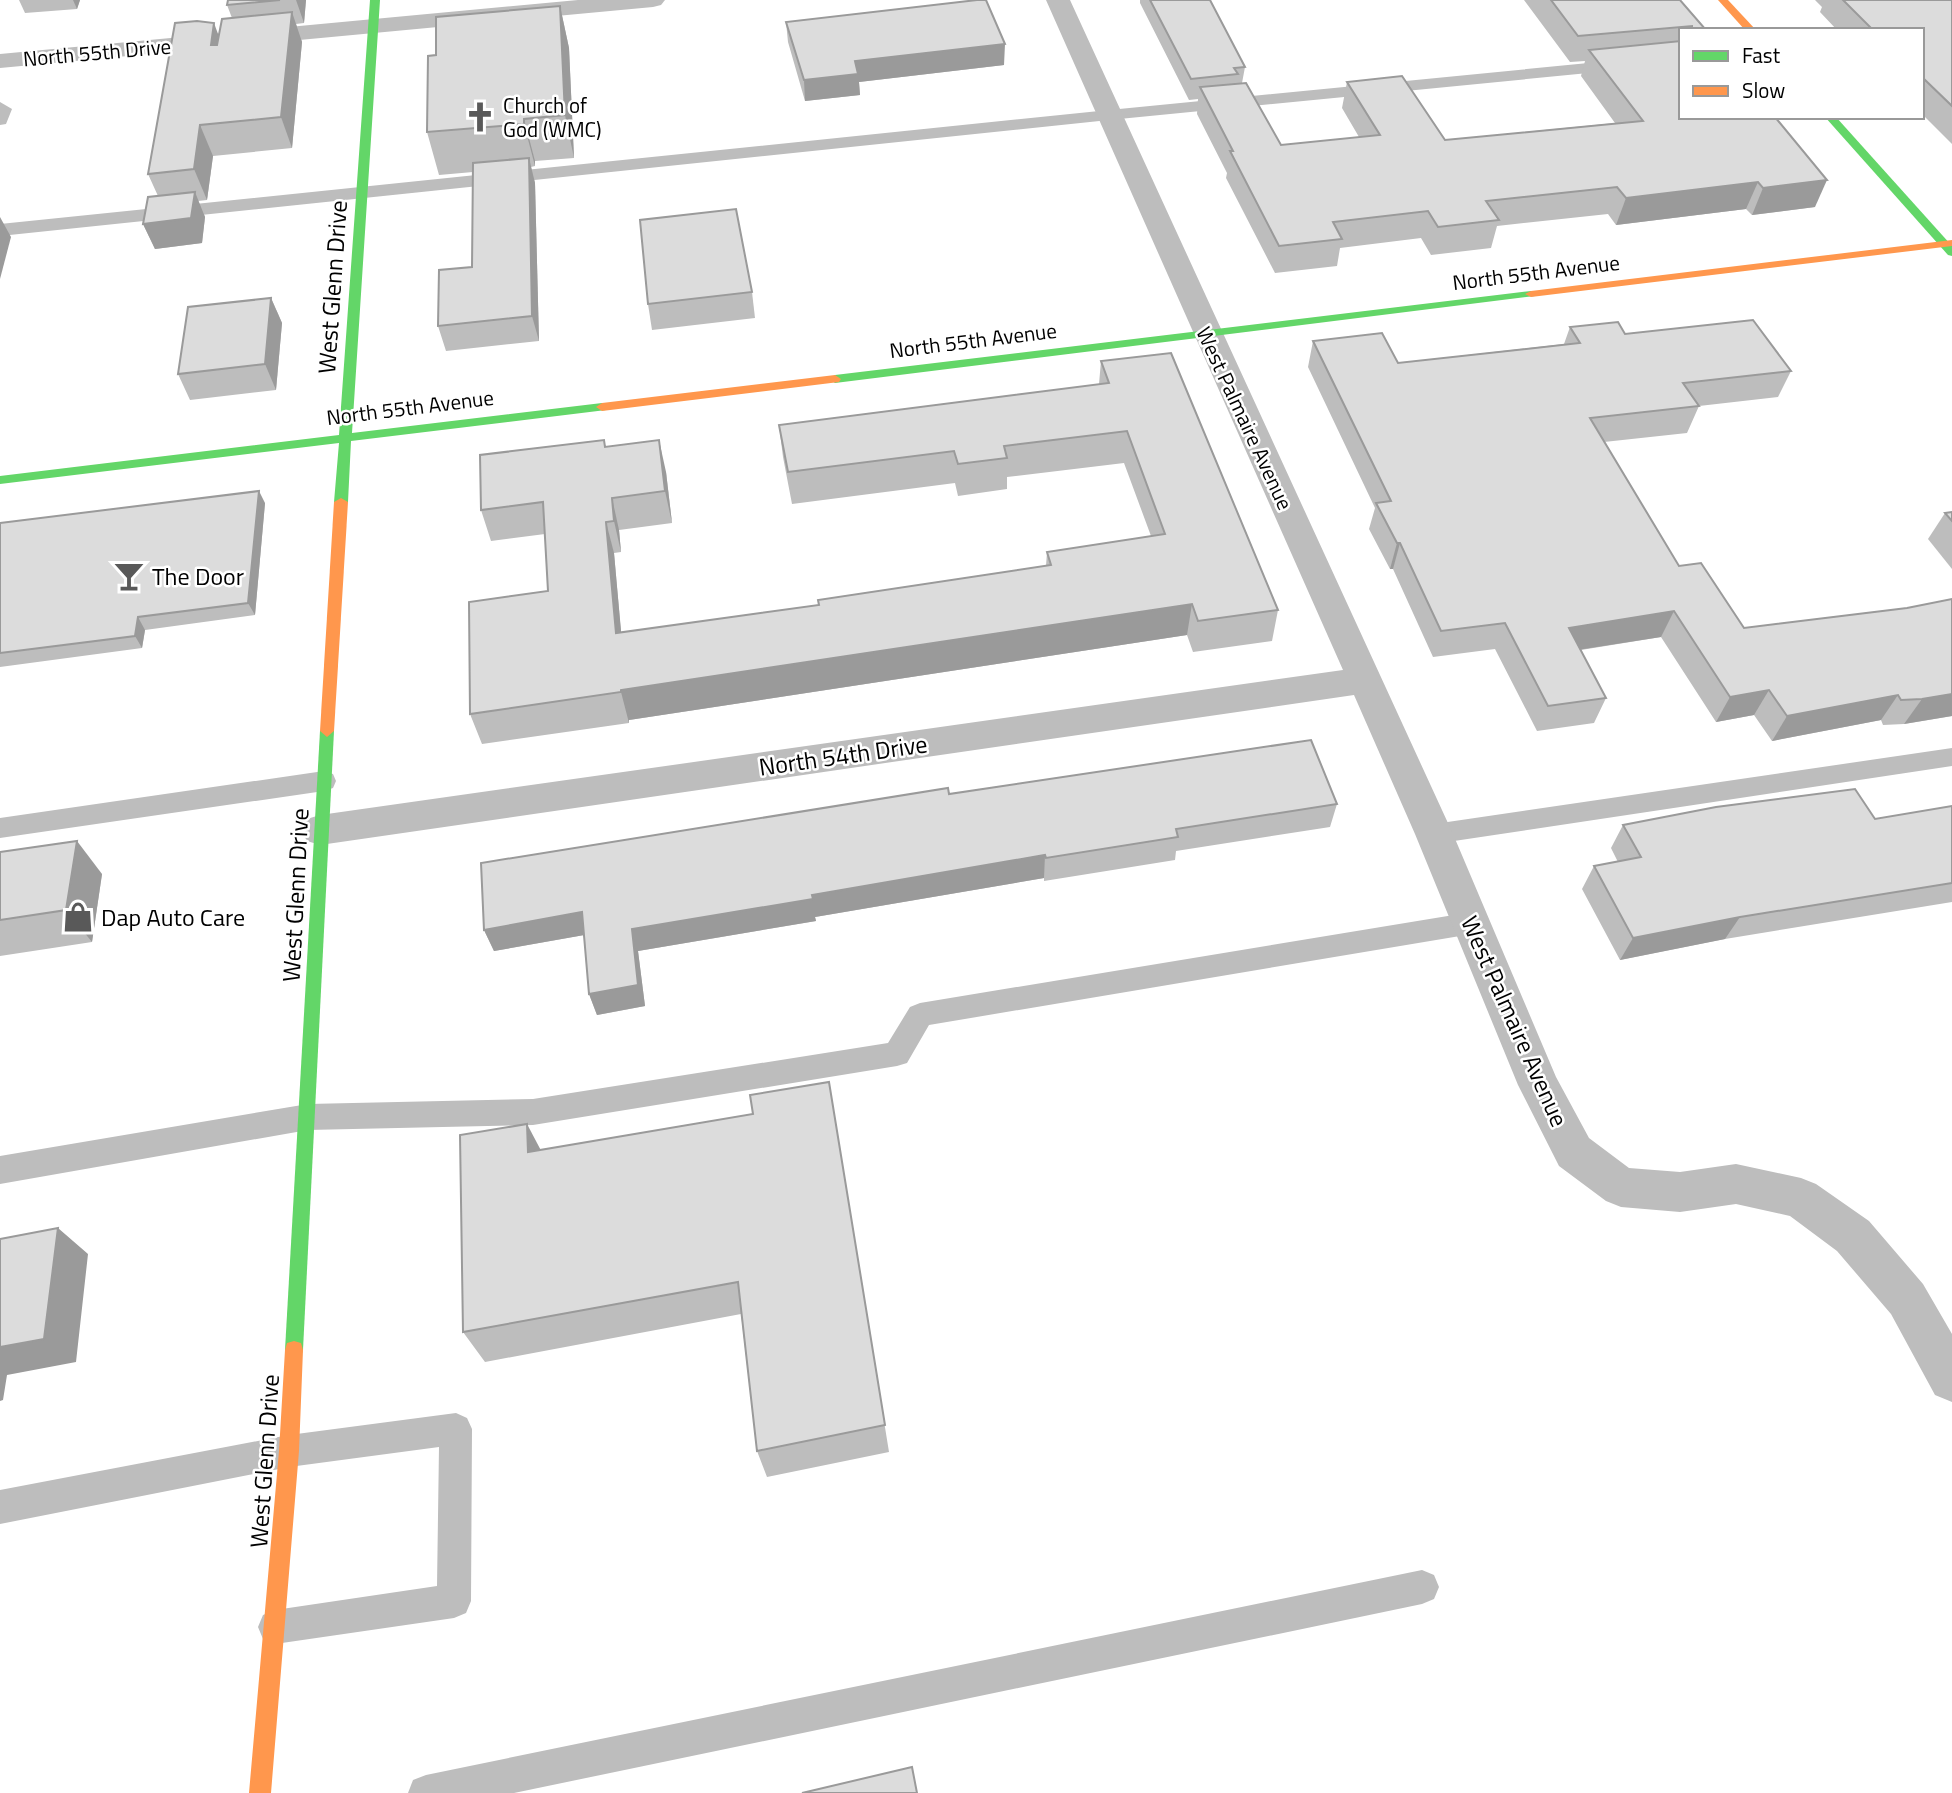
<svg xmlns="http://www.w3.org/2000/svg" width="1952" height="1793" font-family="'Titillium Web',sans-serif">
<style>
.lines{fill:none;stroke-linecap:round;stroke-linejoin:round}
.lane{fill:#bdbdbd;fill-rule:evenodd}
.street{fill:#bdbdbd;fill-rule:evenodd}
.fast{fill:#63d668;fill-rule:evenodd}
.slow{fill:#ff974d;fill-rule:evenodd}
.wall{fill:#bdbdbd}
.shaded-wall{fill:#9a9a9a}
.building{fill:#dcdcdc;stroke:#9a9a9a;stroke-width:2}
.labels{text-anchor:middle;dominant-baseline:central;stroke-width:5;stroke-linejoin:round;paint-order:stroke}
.far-street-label{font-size:21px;fill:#000;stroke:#fff}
.far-poi-label{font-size:21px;fill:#000;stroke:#fff;text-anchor:start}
.street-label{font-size:24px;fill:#000;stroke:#fff}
.poi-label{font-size:24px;fill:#000;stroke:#fff;text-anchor:start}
</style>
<rect width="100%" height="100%" fill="#fff"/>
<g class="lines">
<g class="lane">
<path d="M1681,54V64L1109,120L0,236V224L1109,110Z"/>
<path d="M0,102L12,109L6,124L0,125Z"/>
<path d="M1952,748V766L1434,844L1425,841L1421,834L1425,827L1434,824Z"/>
<path d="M324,771L333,774L336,781L333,788L324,791L0,838V818Z"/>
<path d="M1472,912L1481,915L1485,923L1481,931L1472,934L929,1025L907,1063L897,1066L533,1125L308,1130L0,1184V1156L308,1104L533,1099L888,1043L910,1007L920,1003Z"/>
<path d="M456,1413L467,1418L472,1429L471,1601L466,1613L454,1618L275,1644L263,1639L258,1627L263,1615L275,1610L437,1586L439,1447L289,1467L0,1524V1490L289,1435Z"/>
<path d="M1422,1570L1434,1575L1439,1587L1434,1599L1422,1604L514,1793H408L413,1780L426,1775Z"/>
</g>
<g class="street">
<path d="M578,0H665L661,5L653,7L0,68V54Z"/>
<path d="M1046,0H1070L1453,834L1556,1077L1589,1138L1629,1168L1680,1172L1736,1164L1801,1178L1816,1184L1869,1221L1923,1284L1952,1334V1402L1935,1395L1891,1314L1837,1251L1790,1216L1736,1204L1680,1212L1621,1207L1606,1201L1559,1166L1518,1085L1415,834L1354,695L320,845L307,841L301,830L307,819L320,815L1343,670Z"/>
</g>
<g class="fast">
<path d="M370,0H380L352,433L602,403L606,404V410L351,441L348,502L341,506L334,502L339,443L0,484V476L339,435Z"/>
<path d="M1825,117H1836L1952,246V256L1948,255Z"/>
<path d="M1531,291L1535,292V296L835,383L829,379L835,375Z"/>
<path d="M327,725L334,731L303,1350L301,1357L294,1359L287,1357L285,1350L320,731Z"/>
</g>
<g class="slow">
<path d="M1718,0H1728L1756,30H1745Z"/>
<path d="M1952,240V246L1531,297L1525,294L1531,291Z"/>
<path d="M835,375L841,379L839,382L602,411L596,407L602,403Z"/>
<path d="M341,498L348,502L334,731L327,737L320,731L334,502Z"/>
<path d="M294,1341L301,1343L303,1350L299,1451L271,1793H249L279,1451L285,1350L287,1343Z"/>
</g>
</g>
<g class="wall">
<path d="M19,0H80L77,9L25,13Z"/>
<path d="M228,0H306L304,23L296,24L302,42L292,148L213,156L207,200L198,201L205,217L202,243L155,249L143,224L158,196L148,174L219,36L232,18L227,5Z"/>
<path d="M1140,0H1210L1245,67L1242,83L1281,145L1359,137L1342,108L1347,82L1445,140L1615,123L1581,76L1585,61L1570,62L1524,0H1680L1706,30H1681V117L1815,207L1752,215L1746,209L1616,225L1608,214L1497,226L1491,248L1431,255L1421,238L1340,248L1337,266L1275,273L1226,178L1227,173L1197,114L1198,99L1189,100L1140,3Z"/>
<path d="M1815,0H1952V144L1922,114V30H1837L1820,12L1822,7Z"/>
<path d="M560,6L569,48L574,158L535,161V166L531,167L535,183L539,341L446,351L438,326L472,267L473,172L439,175L427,132Z"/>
<path d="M786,22L1004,65L859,82L860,95L805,101L788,42Z"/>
<path d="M752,292L755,318L652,330L648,304Z"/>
<path d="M271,298L282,323L276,390L190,400L178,374Z"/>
<path d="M1570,327L1625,334L1791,371L1778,397L1699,406L1687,433L1604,442L1679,566L1744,628L1907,608L1952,599V716L1904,724L1883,725L1881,720L1772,741L1754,715L1716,722L1661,637L1581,650L1606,698L1594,723L1537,731L1495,649L1433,657L1393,569H1390L1369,529L1375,508L1308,367L1313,341L1398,363L1564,344Z"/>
<path d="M1101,361L1278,610L1272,641L1193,652L1187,635L629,720V723L482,744L470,714L548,591L545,534L491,541L481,510L606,447L666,472L672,523L619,530L621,552L614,553L621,632L818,605L1046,566L1047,552L1151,536L1124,463L1007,477V489L958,496L955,483L792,504L783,457L779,425L1099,384Z"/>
<path d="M265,503L255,615L145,630L142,648L0,667V523Z"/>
<path d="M1952,512V569L1928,539L1945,513Z"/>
<path d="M949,794L1337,804L1330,827L1176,851L1175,860L1044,881V878L815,917L816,921L638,951L645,1006L597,1015L589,994L584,935L494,951L484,930Z"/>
<path d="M1952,806V902L1725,939L1620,960L1582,889L1594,866L1618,862L1611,848L1623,825L1875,819Z"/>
<path d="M0,852L102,874L92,942L0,956Z"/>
<path d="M829,1082L889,1452L767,1477L757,1451L741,1314L485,1362L463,1332L541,1150L753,1114Z"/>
</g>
<g class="shaded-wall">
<path d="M73,0H80L77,9Z"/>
<path d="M296,0H306L304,23Z"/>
<path d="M560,6L569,48L574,158L565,115Z"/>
<path d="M292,12L302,42L292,148L281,117Z"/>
<path d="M214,23L225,53L211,45Z"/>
<path d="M1005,44L1004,65L859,82L860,95L805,101L804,80L855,61Z"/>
<path d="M524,119L535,161V166L524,124Z"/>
<path d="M200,125L213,156L207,200L194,169Z"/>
<path d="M529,158L535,183L539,341L532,316Z"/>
<path d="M1827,180L1815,207L1752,215L1763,188Z"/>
<path d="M1758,182L1746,209L1616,225L1626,198Z"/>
<path d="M195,192L205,217L202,243L155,249L143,224Z"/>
<path d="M0,217L11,237L0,279Z"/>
<path d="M271,298L282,323L276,390L265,364Z"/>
<path d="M659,440L666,472L672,523L665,491Z"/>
<path d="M259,491L265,503L255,615L248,603Z"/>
<path d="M612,498L619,530L621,552L614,521Z"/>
<path d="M606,522L614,553L624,664L616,633Z"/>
<path d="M1397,543H1400L1393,569H1390Z"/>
<path d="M1192,604L1187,635L629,720V723L621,692V690Z"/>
<path d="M1674,611L1661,637L1558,653L1569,628Z"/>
<path d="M138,617L145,630L142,648L135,636Z"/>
<path d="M1769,690L1754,715L1716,722L1730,697Z"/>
<path d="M1952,694V716L1904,724L1922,699Z"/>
<path d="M1898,695L1881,720L1772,741L1787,716Z"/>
<path d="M77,841L102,874L92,942L66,910Z"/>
<path d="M1045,855L1044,878L815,917L816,921L638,951L645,1006L597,1015L589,994L632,929L812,895Z"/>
<path d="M582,912L590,934L494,951L484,930Z"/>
<path d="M1740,917L1725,939L1620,960L1633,938Z"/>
<path d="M527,1124L546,1160L528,1152Z"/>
<path d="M58,1228L88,1254L76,1362L7,1375L3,1400L0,1401V1347Z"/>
</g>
<g class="building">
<path d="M228,0H280L227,5Z"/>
<path d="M977,0H986L1005,44L855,61L858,74L804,80L786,22Z"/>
<path d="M1150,0H1210L1245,67L1234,68L1238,74L1191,79Z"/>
<path d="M1551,0H1680L1706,30H1692V26L1578,36Z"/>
<path d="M1843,0H1952V106L1922,77V30H1873Z"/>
<path d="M560,6L565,115L524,119V124L427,132L428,56L436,55V17Z"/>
<path d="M292,12L281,117L200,125L194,169L148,174L175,23L197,21L214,23L211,45H217L222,19Z"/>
<path d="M1681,41V117H1775L1827,180L1763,188L1758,182L1626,198L1617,187L1486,201L1499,220L1438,227L1428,211L1333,222L1342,239L1279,246L1230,151H1233L1200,87L1246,83L1281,145L1380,135L1347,82L1402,76L1445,140L1643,121L1589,50Z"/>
<path d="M529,158L532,316L438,326L439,270L472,267L473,163Z"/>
<path d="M195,192L191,218L143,224L148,197Z"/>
<path d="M736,209L752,292L648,304L640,220Z"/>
<path d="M271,298L265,364L178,374L188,307Z"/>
<path d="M1753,320L1791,371L1683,383L1699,406L1590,418L1679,566L1701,563L1744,628L1907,608L1952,599V694L1922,699L1901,700L1898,695L1787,716L1769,690L1730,697L1674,611L1569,628L1606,698L1548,706L1505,623L1441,631L1400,543H1397L1376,503L1391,501L1313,341L1382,333L1398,363L1580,343L1570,327L1618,322L1625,334Z"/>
<path d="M1171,353L1278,610L1198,621L1192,604L621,690V692L470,714L469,602L548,591L543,502L481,510L480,455L604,440L605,447L659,440L665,491L612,498L614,521L606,522L616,633L819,605L818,600L1051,565L1047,552L1165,534L1127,431L1004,446L1007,458L958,464L954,451L788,472L779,425L1109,383L1101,361Z"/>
<path d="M259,491L248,603L138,617L135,636L0,653V523Z"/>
<path d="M1952,512V521L1945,513Z"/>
<path d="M1311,740L1337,804L1176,829L1178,837L1046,858L1045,855L812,895L813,899L632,929L638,985L589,994L582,912L484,930L481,863L948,788L949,794Z"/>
<path d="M1855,789L1875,819L1952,806V883L1740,917L1633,938L1594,866L1641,857L1623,825L1716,807Z"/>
<path d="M77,841L66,910L0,920V852Z"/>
<path d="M829,1082L885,1425L757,1451L738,1282L463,1332L460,1135L527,1124L528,1152L753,1114L750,1095Z"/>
<path d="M58,1228L44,1339L0,1347V1239Z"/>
<path d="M912,1767L917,1793H802Z"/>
</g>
<defs>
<g id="church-bare" transform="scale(2.415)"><path d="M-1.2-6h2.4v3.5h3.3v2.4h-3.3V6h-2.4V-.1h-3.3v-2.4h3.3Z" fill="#595959" stroke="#fff" stroke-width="2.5" paint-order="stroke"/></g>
<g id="bar-bare" transform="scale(2.415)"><path d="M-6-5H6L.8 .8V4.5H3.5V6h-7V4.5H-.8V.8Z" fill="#595959" stroke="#fff" stroke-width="2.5" paint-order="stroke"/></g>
<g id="shop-bare" transform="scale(2.415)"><path d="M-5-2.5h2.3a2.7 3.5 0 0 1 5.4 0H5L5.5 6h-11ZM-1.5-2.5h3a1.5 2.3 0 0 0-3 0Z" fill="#595959" stroke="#fff" stroke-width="2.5" paint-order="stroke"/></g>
</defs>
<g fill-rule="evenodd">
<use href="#church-bare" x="480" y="117"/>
<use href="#bar-bare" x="129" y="576"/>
<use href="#shop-bare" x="78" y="917"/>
</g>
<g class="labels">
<g class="far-street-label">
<text transform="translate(97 52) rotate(-5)">North 55th Drive</text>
<text transform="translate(1536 272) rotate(-7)">North 55th Avenue</text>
<text transform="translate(973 340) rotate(-7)">North 55th Avenue</text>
<text transform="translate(410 407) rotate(-7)">North 55th Avenue</text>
<text transform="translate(1245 418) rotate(65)">West Palmaire Avenue</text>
</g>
<g class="far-poi-label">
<text x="503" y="105">Church of<tspan x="503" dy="24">God (WMC)</tspan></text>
</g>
<g class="street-label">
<text transform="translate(332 287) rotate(-86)">West Glenn Drive</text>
<text transform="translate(843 755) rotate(-8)">North 54th Drive</text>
<text transform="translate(295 895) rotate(-87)">West Glenn Drive</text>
<text transform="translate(1515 1021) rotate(66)">West Palmaire Avenue</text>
<text transform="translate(264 1461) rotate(-86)">West Glenn Drive</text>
</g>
<g class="poi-label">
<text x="152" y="576">The Door</text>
<text x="101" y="917">Dap Auto Care</text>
</g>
</g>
<rect x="1679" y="28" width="245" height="91" fill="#ffffff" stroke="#999999" stroke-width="2"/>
<rect x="1693" y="51" width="35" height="10" fill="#63d668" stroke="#999999" stroke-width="2"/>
<text x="1742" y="63" font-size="21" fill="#000000">Fast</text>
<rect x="1693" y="86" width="35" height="10" fill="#ff974d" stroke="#999999" stroke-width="2"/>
<text x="1742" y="98" font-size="21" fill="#000000">Slow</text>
</svg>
